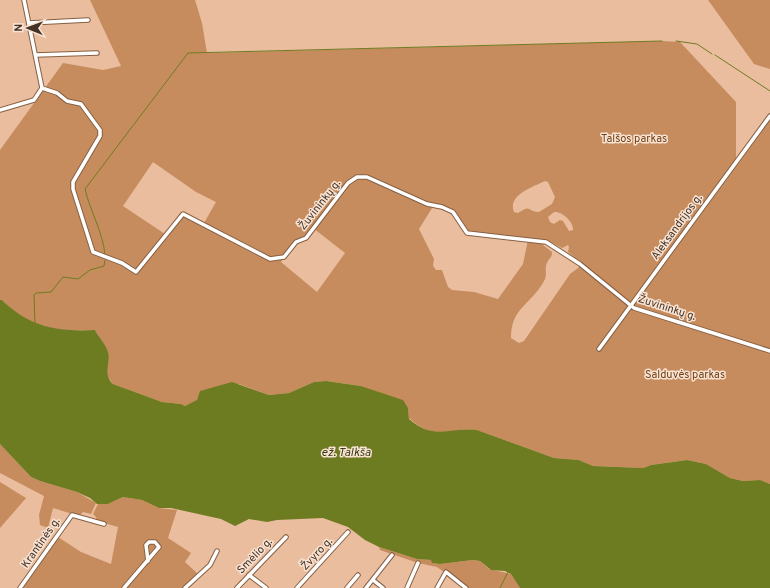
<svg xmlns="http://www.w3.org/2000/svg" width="770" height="588" font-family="Overpass,sans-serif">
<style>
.green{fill:#c78c5e;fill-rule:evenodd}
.water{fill:#6e7c21}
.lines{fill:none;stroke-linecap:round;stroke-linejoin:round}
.stream{stroke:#6e7c21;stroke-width:1}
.minor-casing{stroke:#866043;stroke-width:5.5}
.minor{stroke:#fff;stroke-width:3.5}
.labels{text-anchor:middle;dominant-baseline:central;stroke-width:3;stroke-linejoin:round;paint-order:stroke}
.park-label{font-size:11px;fill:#704016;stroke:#f9e3d3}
.street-label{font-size:11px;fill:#433225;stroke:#f9e3d3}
.water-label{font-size:12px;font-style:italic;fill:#373d18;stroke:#f9e3d3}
</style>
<rect width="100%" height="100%" fill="#e9bd9e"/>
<g class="green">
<path d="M90,0H195L202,23L207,53L662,41L680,42L736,102V162L770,116V484L760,480L743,481L730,478L706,464L687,460L651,465L643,468L593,466L579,460L554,458L477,430C449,427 434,442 409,418L408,408L378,392L361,386L326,381L314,382L289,393L269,395L239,384L185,406L181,404L162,402L113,384L106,374L108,352L95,330C57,332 29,328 2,300H0V150L63,63L103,70L121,66ZM153,162L196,192L216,202L204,223L181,212L165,234L123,206ZM545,181L548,182L555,197L552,204L539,212C526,211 532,204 518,213L514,212C507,195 533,187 545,181ZM434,205L456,215L467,233L528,240L523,264L498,299L474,292L452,290L448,287L442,270H436L433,266L434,259L419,229ZM554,212C562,211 574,222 573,230L569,231L563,221L560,220L554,224L550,222L548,217ZM313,228L345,253L317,292L281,262L296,242L306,238ZM547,240L562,248L568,245L569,247L568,252L582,263L578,268L570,274L524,341L519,343L511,338C511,307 531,305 544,281C548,275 544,268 547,263C549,258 552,258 552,252L543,245Z"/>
<path d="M708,0H770V69L754,64Z"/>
<path d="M0,444L31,477L40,481L77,492L96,503L91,514L83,512L79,516L53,508L48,528L40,525L39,515L44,496L0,473Z"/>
<path d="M0,482L26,498L0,528Z"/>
<path d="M123,497L142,500L159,508L177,510L168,538L191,553L185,562L199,575L185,588H23L58,537L81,552L111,564L118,527L97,521L96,517L93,514L98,504H108Z"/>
<path d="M379,547L417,559L432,560V563L440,564L473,560L480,561L489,569L511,574L520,588H466L437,567L418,563L380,550Z"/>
</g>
<path class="water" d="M0,300H2C29,327 58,332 95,330C98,336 106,345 108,352C111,364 102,373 113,384L162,402L181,404L185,406L197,400L200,391L232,382L269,395L289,393L314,382L326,381L361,386L403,400L408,408L409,419C434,441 449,427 477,430L554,458L579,460L593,466L643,468L651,465L687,460L706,464L730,478L743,481L760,480L770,484V588H520L511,574L505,571L491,570L480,561L473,560L440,564L432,563L431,560L417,559L379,547L365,540L348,527L323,518L277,520L267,522L249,519L235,526L221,519L171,508H159L142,500L123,497L108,504H97L90,498L77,492L40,481L31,477L0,444Z"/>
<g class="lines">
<g class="stream">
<path d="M676,41L697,44L712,54"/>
<path d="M715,55L770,91"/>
<path d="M105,255C103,232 90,211 85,189L188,53L662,41"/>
<path d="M35,324L34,295L36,293L51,292L63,277L78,279L90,270L104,266L105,260"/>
<path d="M500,588L508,572"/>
</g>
<g class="minor-casing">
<g id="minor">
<path d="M29,23L88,20"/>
<path d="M36,55L97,53"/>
<path d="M42,88L57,93L67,101L81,104L100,130V136L73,182V189L93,252L122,263L136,272L183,214L270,259L284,257L296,242L306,238L348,183L357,177H367L427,204L442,207L453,212L467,233L546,242L580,264L634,308L770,351"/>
<path d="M0,110L34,100L42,88L24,0"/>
<path d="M599,349L770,116"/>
<path d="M249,575L266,588"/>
<path d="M373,580L383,588"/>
<path d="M20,588L72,515L104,524"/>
<path d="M124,588L159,547L155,542H149L146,545L148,561"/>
<path d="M185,588L210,565L217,551"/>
<path d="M237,588L286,537"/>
<path d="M297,588L348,532"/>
<path d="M347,588L358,575"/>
<path d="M366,588L392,555"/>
<path d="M407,588L418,563"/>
<path d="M437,588L446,572L466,588"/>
</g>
</g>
<use href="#minor" class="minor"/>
</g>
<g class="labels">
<g class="park-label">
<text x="634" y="139">Talšos parkas</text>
<text x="685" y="375">Salduvės parkas</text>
</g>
<g class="street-label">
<text transform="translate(320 205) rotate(-52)">Žuvininkų g.</text>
<text transform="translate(677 227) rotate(-54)">Aleksandrijos g.</text>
<text transform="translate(667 308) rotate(18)">Žuvininkų g.</text>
<text transform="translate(41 543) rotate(-55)">Krantinės g.</text>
<text transform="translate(317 554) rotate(-47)">Žvyro g.</text>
<text transform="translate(255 556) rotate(-46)">Smėlio g.</text>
</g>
<g class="water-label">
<text x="346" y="453">ež. Talkša</text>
</g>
</g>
<g transform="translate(28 28) rotate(271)" stroke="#f9e3d3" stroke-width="3" paint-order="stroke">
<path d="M0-3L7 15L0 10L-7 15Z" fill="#433225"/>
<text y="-6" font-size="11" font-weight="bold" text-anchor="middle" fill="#433225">N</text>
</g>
</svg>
